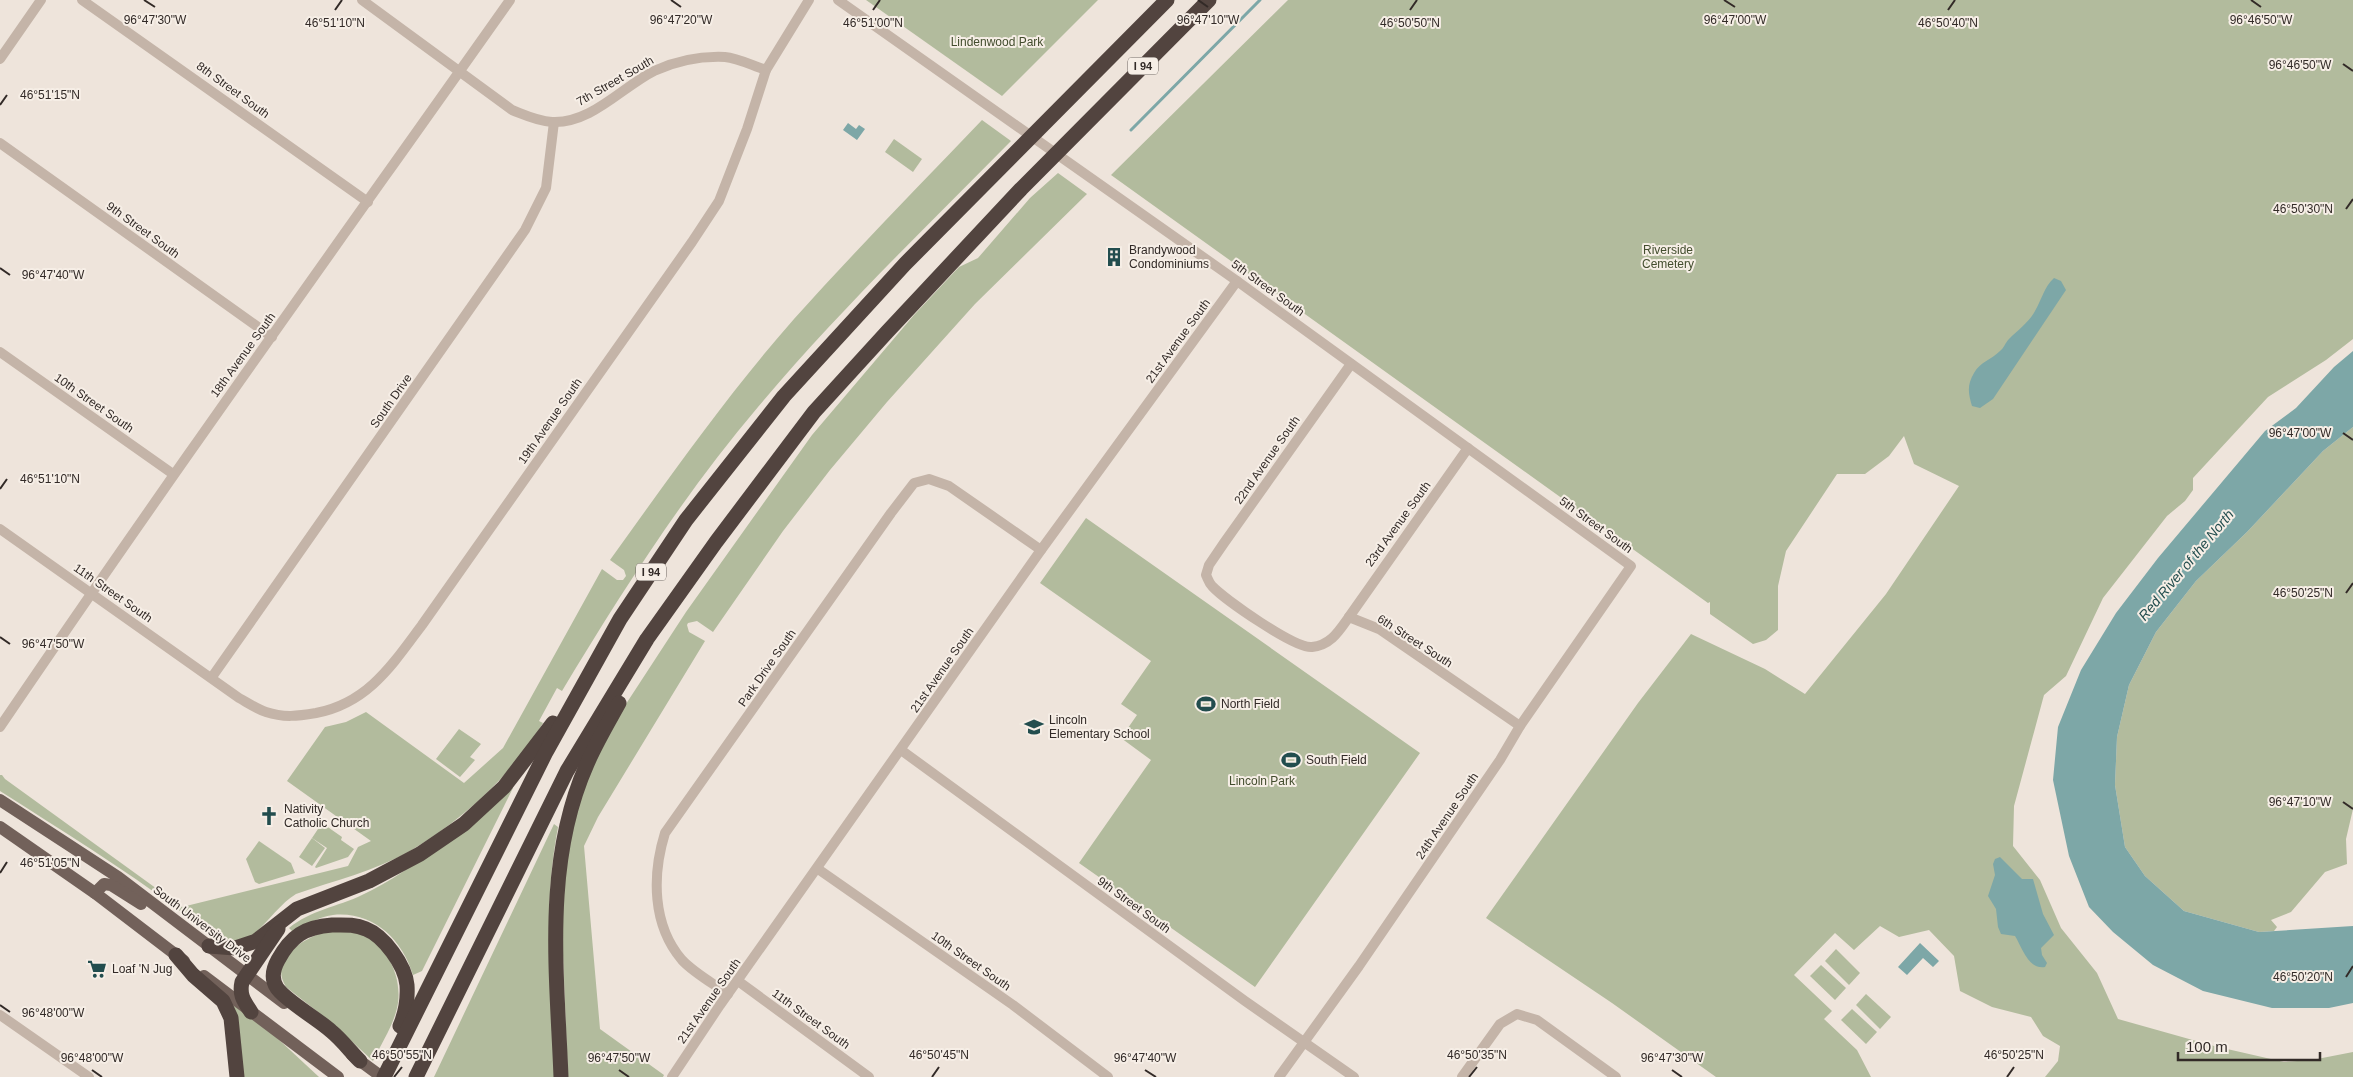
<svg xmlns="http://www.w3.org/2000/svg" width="2353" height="1077" font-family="Arial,sans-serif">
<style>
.green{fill:#b2bb9d}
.water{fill:#7da7a7}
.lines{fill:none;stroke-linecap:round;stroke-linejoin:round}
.stream{stroke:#7da7a7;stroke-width:3}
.minor{stroke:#c4b4a8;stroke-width:10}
.major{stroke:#72615a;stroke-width:12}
.highway{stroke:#52443f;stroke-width:15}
.ticks{fill:none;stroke:#322a27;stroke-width:2}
.labels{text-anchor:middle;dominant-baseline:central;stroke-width:4;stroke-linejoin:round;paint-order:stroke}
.shield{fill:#f6eee6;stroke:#6d6560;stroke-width:1}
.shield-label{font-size:11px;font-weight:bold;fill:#322a27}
.park-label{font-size:12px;fill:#434d2e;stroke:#f6eee6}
.street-label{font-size:12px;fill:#322a27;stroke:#f6eee6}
.poi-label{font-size:12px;fill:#322a27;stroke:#f6eee6;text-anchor:start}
.water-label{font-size:14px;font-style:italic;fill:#224d4e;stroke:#f6eee6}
.ticks-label{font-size:12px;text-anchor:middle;fill:#322a27;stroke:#f6eee6;stroke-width:4;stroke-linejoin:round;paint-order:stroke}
</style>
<rect width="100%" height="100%" fill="#eee4db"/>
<g class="green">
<path d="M866,0H1098L1002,96Z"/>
<path d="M1288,0H2353V339L2326,360L2268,397L2193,478V490L2185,501L2167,516L2103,598L2066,676L2044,695L2014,806L2013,846L2040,880L2061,928L2097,973L2118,1019L2214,1046L2284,1062L2312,1060L2353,1052V1077H2045L2058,1061L2060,1046L2043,1036L2031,1017L1992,1007L1960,991L1954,956L1929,930L1899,937L1880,926L1854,950L1835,933L1794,975L1832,1011L1824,1019L1857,1050L1871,1077H1716L1612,1003L1486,918L1638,703L1691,634L1765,669L1805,694L1886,594L1959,486L1914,464L1904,436L1889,456L1865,474H1837L1786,551L1778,586V630L1766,640L1753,644L1710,614V602L1708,603L1111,175Z"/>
<path d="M982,120L1011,141C925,228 836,314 758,407C684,494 621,593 562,691L557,688L539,721L543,723C511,776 463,820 410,851C375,871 333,881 296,894C275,906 257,941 235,943C218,945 194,920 180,911C123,868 61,830 0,791V775H2L5,779L182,907L348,866L358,847L371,841L287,781L325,727L346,722L366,712L464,783L503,748L602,569L617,580H623L626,576L624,570L610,560C669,478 727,395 794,319C855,251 919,186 982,120Z"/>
<path d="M894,139L922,159L913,172L885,152Z"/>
<path d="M1058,173L1087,194L975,304L887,402L830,470L783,531L713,632L697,621L688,623L687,625L689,632L705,641L598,817L584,846L600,1029L664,1075L663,1077H568L561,906L569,834L590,769L624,707L686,612L812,435L914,315L959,267L978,258L1030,198Z"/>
<path d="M2353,427V809L2346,839L2347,864L2325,872L2291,912L2271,920L2277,927L2274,931L2259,932L2184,911L2145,876L2125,847L2115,785L2117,737L2129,685L2156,632L2196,581L2247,532L2323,451Z"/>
<path d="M1086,518L1420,753L1255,987L1079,863L1151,760L1121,738L1137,715L1121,704L1151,661L1040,583Z"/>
<path d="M459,729L481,744L470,757L475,760L460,777L436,759Z"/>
<path d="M510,786L513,788L422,971L413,975C402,939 373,911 333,915C318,917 305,925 293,932L289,928C311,910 337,907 362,895C417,869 464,825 510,786Z"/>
<path d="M322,823L342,837L341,840L354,849L348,857L316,868L315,867L327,848L312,838Z"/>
<path d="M554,824L558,827C542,910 551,993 556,1077H434Z"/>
<path d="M312,838L325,848L312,866L299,857Z"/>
<path d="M259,841L291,863L295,873L259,884L255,882L246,859Z"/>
<path d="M326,931C336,932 347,931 357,933C387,941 404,979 397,1008C393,1026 381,1044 373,1061L332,1023L286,987C268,958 304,939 326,931Z"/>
<path d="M1836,949L1860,973L1849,985L1825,961Z"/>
<path d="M1821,965L1846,988L1835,1000L1810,976Z"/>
<path d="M1866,994L1891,1017L1880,1029L1856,1005Z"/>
<path d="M231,1001L276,1037L319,1077H243Z"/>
<path d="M1852,1009L1877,1032L1866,1044L1841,1020Z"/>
</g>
<g class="water">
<path d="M848,123L856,129L859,125L865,129L857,140L843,130Z"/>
<path d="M2054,278L2061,281L2066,290L1993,399L1980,408L1972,406C1968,393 1967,385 1974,373C1980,362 1991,360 2000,351C2004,348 2005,343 2009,339C2018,330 2029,322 2035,311C2042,299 2044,287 2054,278Z"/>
<path d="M2353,351V427L2323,451L2247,532L2196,581L2156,632L2129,685L2117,737L2115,785L2125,847L2145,876L2184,911L2259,932L2353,926V1003L2329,1008H2272L2203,991L2153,965L2113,932L2089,907L2069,856L2053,780L2058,727L2081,670L2116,613L2158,558L2265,431L2296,408L2334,367Z"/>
<path d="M2000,857L2022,879H2033L2043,914L2054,935L2041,948L2042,955L2047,963L2045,967C2028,970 2022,947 2015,936L2001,934L1998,927L1996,909L1988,896L1995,875L1993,864L1995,859Z"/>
<path d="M1920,943L1939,961L1933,967L1923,958L1907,975L1898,967Z"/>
</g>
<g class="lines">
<path class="stream" d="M1131,130L1260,0"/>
<g class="minor">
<path d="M82,0L368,202"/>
<path d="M362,0L512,110C525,115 537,121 552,122C591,124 622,87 654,71C676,61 702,56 725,57C738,58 753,66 766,70"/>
<path d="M838,0L1237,281L1631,566L1520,726L1500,760L1359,966L1279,1077"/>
<path d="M0,59L41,0"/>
<path d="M0,143L272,337"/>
<path d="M0,352L173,474"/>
<path d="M1351,364L1224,543L1209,565L1206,575C1208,579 1209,583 1212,586C1224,599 1295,649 1312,647C1331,645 1339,631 1349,617L1379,629L1520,726"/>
<path d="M0,529L239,698C248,703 257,709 266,712C284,718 298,716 316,713C368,703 392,665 422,625L692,242L719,201L747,129L766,70L809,0"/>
<path d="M1349,617L1468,448"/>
<path d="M212,677L525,230L546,188L554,122"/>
<path d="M0,727C166,482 339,242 510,0"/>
<path d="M901,750L1245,1001L1354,1077"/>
<path d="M818,869L1013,1005L1108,1077"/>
<path d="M738,981L869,1077"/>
<path d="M728,994C714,984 694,973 682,960C652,925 652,875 665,833L891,513L914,483L929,479L949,486L1041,550"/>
<path d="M0,1015L89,1077"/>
<path d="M672,1077L720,1005L1041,550L1237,281"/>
<path d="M1462,1077L1500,1024L1517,1014L1537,1020L1616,1077"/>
</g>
<g class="major">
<path d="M0,800L118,877L284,1003"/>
<path d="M0,827L95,893L184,961"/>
<path d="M95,893L104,884L111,885L141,904"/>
<path d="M204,976L338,1077"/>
<path d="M352,1055L382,1077"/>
</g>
<g class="highway">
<path d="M209,946L235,948L256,941L297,909L369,881L420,854L464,824L504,787L553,723"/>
<path d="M176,955L193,975L223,1001L231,1018L237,1077"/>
<path d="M251,1012C244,1001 239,995 242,982L278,929"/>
<path d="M360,1061C350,1051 342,1040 331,1031C318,1019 286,1001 277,988C271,979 273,969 278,960C291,936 305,927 332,925C344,925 354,924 366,929C384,936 405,965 407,985C408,1000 406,1012 400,1026"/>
<path d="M384,1077L546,752L620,619L686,520L784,396L905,264L1167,0"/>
<path d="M416,1077L567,771L647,639L716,542L814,412L887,332L1021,189L1209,0"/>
<path d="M561,1077C557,972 543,863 587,764C596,743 608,723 619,703"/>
</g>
</g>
<path class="ticks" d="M144,0L155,7M671,0L681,7M1198,0L1208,7M1724,0L1735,7M2251,0L2261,7M335,10L342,0M873,10L880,0M1410,10L1417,0M1948,10L1955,0M2343,64L2353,71M0,105L7,95M2346,209L2353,199M0,268L10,275M2343,433L2353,440M0,489L7,479M2346,593L2353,583M0,637L10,644M2343,802L2353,809M0,873L7,862M2346,977L2353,966M0,1005L10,1012M92,1070L102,1077M619,1070L629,1077M1145,1070L1156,1077M1672,1070L1682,1077M394,1077L402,1067M932,1077L939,1067M1469,1077L1477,1067M2007,1077L2014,1067"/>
<defs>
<g id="building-bare" transform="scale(1.5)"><path d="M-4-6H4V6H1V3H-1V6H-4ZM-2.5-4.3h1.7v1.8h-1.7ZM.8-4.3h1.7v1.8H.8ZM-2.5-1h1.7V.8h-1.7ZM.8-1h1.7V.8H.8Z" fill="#224d4e" stroke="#f6eee6" stroke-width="2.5" paint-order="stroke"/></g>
<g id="stadium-bare" transform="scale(1.5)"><path d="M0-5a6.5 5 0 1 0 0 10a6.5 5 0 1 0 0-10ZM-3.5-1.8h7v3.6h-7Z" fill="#224d4e" stroke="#f6eee6" stroke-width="2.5" paint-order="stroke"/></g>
<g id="school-bare" transform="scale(1.5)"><path d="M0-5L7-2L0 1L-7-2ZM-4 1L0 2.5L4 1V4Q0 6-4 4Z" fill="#224d4e" stroke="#f6eee6" stroke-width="2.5" paint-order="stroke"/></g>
<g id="church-bare" transform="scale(1.5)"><path d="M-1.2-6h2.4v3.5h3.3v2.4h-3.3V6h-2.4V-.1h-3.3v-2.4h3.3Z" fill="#224d4e" stroke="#f6eee6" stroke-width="2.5" paint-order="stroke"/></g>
<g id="supermarket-bare" transform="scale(1.5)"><path d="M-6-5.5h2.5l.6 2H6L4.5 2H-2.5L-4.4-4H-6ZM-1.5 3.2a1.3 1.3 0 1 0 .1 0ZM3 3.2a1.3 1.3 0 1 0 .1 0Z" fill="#224d4e" stroke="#f6eee6" stroke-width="2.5" paint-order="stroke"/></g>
</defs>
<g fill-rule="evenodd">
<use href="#building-bare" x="1114" y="257"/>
<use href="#stadium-bare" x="1206" y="704"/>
<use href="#school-bare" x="1034" y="727"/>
<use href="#stadium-bare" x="1291" y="760"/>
<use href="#church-bare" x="269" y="816"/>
<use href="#supermarket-bare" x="97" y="969"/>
</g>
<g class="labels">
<g class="shield">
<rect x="1128" y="57.5" width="30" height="17" rx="4"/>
<rect x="636" y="563.5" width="30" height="17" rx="4"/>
</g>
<g class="shield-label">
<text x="1143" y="66">I 94</text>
<text x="651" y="572">I 94</text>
</g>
<g class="park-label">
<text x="997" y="42">Lindenwood Park</text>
<text x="1668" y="250">Riverside<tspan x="1668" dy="14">Cemetery</tspan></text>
<text x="1262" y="781">Lincoln Park</text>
</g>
<g class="street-label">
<text transform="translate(615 81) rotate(-30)">7th Street South</text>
<text transform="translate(233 90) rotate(36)">8th Street South</text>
<text transform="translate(143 230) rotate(36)">9th Street South</text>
<text transform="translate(1268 288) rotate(36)">5th Street South</text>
<text transform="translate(1178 341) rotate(-54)">21st Avenue South</text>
<text transform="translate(243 355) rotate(-54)">18th Avenue South</text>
<text transform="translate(391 401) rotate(-55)">South Drive</text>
<text transform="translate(94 403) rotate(35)">10th Street South</text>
<text transform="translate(550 421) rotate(-55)">19th Avenue South</text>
<text transform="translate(1267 460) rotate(-55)">22nd Avenue South</text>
<text transform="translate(1398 524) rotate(-54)">23rd Avenue South</text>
<text transform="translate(1596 525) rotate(36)">5th Street South</text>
<text transform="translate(113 593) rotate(35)">11th Street South</text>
<text transform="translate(1415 641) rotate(33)">6th Street South</text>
<text transform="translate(767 668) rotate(-55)">Park Drive South</text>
<text transform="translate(942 670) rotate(-55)">21st Avenue South</text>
<text transform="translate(1447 816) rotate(-56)">24th Avenue South</text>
<text transform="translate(1134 905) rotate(36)">9th Street South</text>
<text transform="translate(202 924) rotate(37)">South University Drive</text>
<text transform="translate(971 961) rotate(35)">10th Street South</text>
<text transform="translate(709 1001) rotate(-55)">21st Avenue South</text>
<text transform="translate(811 1019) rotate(36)">11th Street South</text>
</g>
<g class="poi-label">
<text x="1129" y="250">Brandywood<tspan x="1129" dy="14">Condominiums</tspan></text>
<text x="1221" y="704">North Field</text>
<text x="1049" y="720">Lincoln<tspan x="1049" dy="14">Elementary School</tspan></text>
<text x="1306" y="760">South Field</text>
<text x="284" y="809">Nativity<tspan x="284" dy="14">Catholic Church</tspan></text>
<text x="112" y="969">Loaf 'N Jug</text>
</g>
<g class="water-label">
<text transform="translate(2186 565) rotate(-50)">Red River of the North</text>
</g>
</g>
<g class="ticks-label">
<text x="681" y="24">96°47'20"W</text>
<text x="1208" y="24">96°47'10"W</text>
<text x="155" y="24">96°47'30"W</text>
<text x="1735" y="24">96°47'00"W</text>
<text x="2261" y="24">96°46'50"W</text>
<text x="335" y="27">46°51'10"N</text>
<text x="873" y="27">46°51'00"N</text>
<text x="1410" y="27">46°50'50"N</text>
<text x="1948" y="27">46°50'40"N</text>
<text x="2300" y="69">96°46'50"W</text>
<text x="50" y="99">46°51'15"N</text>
<text x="2303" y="213">46°50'30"N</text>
<text x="53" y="279">96°47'40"W</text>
<text x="2300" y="437">96°47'00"W</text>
<text x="50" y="483">46°51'10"N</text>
<text x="2303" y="597">46°50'25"N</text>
<text x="53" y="648">96°47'50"W</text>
<text x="2300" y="806">96°47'10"W</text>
<text x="50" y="867">46°51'05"N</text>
<text x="2303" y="981">46°50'20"N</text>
<text x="53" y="1017">96°48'00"W</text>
<text x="402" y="1059">46°50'55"N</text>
<text x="939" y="1059">46°50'45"N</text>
<text x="1477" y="1059">46°50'35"N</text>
<text x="2014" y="1059">46°50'25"N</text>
<text x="92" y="1062">96°48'00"W</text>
<text x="619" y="1062">96°47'50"W</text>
<text x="1145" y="1062">96°47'40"W</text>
<text x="1672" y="1062">96°47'30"W</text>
</g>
<path d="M2178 1052v8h142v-8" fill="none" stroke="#322a27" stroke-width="2.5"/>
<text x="2186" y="1052" font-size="15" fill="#322a27" stroke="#f6eee6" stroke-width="4" paint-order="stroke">100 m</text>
</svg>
